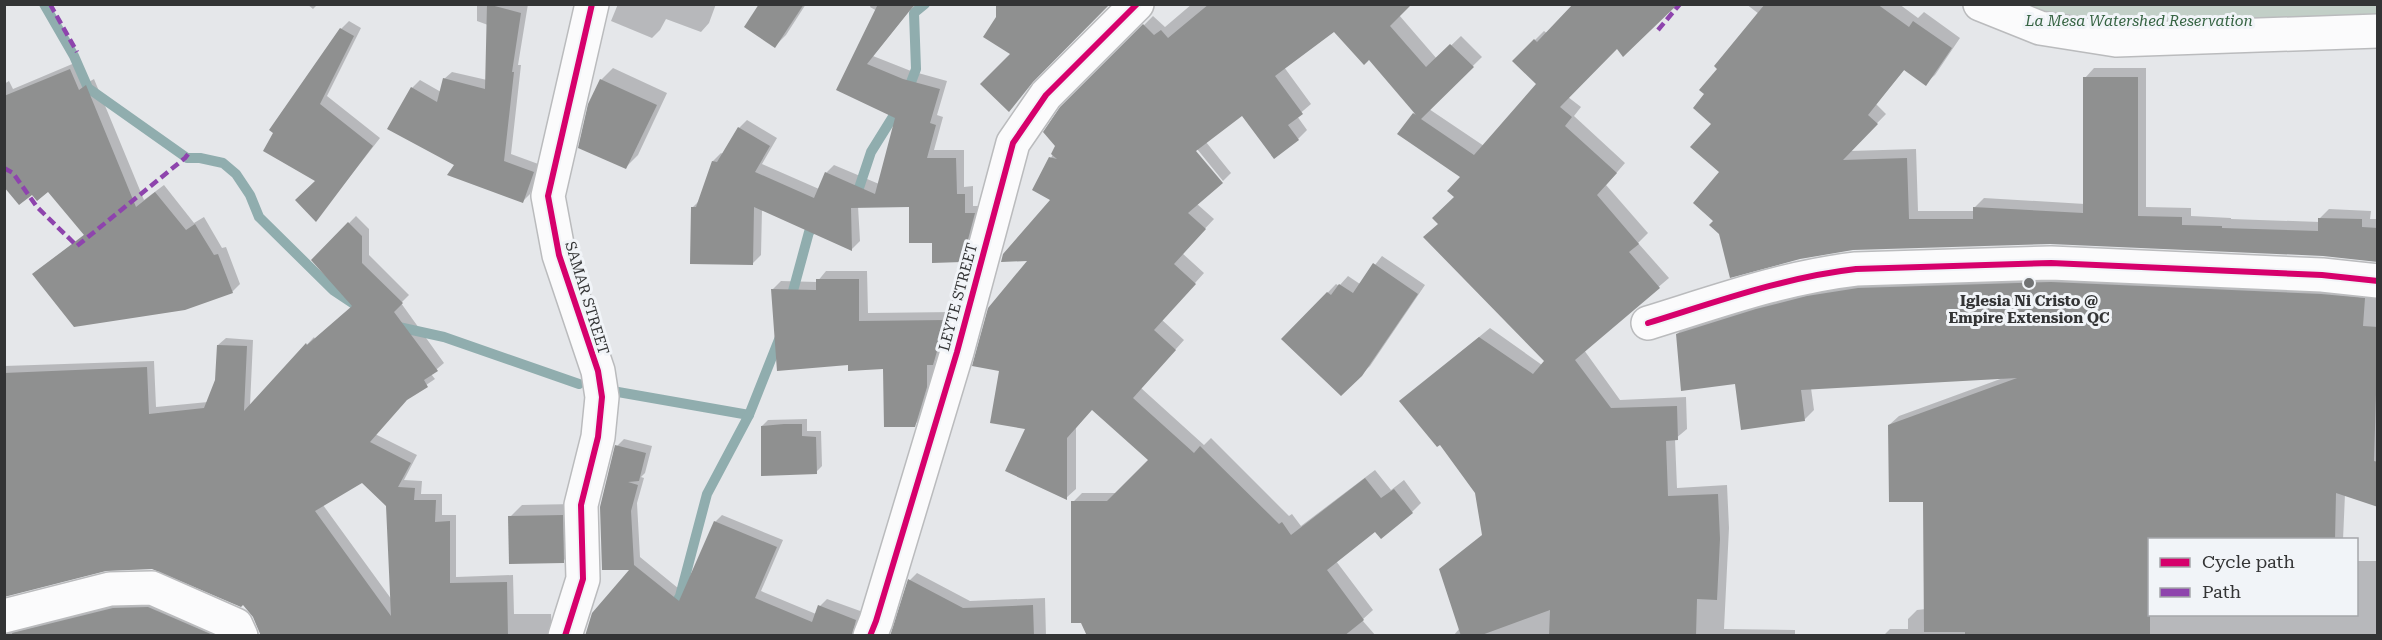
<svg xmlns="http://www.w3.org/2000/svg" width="2382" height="640" font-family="'Roboto Serif',serif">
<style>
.green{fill:#c2cfc7}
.shadow{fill:#0003;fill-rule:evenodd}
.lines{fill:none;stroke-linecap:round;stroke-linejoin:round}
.stream{stroke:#90adae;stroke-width:10}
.building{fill:#8f9090;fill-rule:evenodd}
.minor-casing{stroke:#babbbd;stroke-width:36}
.primary-casing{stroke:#babbbd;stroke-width:36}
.minor{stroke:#fbfbfc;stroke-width:33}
.primary{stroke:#fbfbfc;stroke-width:33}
.quiet{stroke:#8e44ad;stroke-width:4.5;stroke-dasharray:9 4.5;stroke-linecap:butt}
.cycleway-casing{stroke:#f1f4f8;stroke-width:10}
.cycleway{stroke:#d6006c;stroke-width:6}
.poi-dot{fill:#717374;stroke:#f1f4f8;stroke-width:2}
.labels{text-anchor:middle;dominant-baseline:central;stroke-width:6;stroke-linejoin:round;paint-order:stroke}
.park-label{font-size:15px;font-style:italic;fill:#356342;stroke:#f1f4f8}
.street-label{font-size:15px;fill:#333435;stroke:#f1f4f8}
.poi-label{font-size:15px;font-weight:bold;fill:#333435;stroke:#f1f4f8}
</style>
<rect width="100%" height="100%" fill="#e5e7ea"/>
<path class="green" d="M1980,5H2377V31L2212,37Z"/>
<g class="shadow">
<path d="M307,4H318L313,9Z"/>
<path d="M477,4H528L518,65H521L511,154L541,165L530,194L523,201L389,129L412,88L420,80L441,92L444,79L452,72L487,80L488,25L477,21Z"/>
<path d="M618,4H716L709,23L701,32L666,19L660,30L652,38L611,21Z"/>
<path d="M761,4H806L786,35L775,46Z"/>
<path d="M871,4H918L912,11L910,10L873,56L911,71L947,81L937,115L943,117L934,150H964V187L973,186V206H982L969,253L961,261L933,242L911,205L858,206L860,241L852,249L762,209L761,255L753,263L692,208L700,200L713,161L721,153L723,154L739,128L747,120L777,138L762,164L819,189L826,173L834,165L879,184L897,118L838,89L877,11L870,7Z"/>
<path d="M1192,4H1405L1399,15L1437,59L1461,36L1482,57L1429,109L1484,146L1539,84L1514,61L1544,31L1548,34L1617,47L1568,97L1581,107L1574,116L1625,163L1606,185L1648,233L1638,243L1669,278L1584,350L1620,400L1686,397L1687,429L1675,439L1677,488L1727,485L1729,528L1724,629L1795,630V636H1453L1460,628L1484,534L1477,492L1440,443L1401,401L1490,328L1542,365L1546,361L1439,223L1456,197L1462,177L1414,114L1415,112L1369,58L1334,30L1284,67L1311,104L1297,116L1307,130L1298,139L1243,114L1206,142L1231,173L1223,181L1193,144L1197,204L1214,219L1182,253L1204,273L1162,320L1184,340L1141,388L1204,445L1211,438L1289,516L1292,514L1301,526L1375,470L1391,490L1404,480L1421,503L1412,512L1375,530L1336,561L1373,610L1362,620L1376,636H1089L1073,502L1082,493H1118L1150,460L1092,408L1076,428V489L1066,498L1028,428L1031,259L1052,200L1051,158L1057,146L1062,108L1153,16L1165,27Z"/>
<path d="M1746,4H1899L1918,18L1924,12L1960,38L1935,75L1925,84L1905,69L1876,104L1886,114L1850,151L1916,149L1918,211H1974V208L1984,198L2085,204V78L2094,68H2146V207L2191,208V216L2231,218V219L2320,222V218L2329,209L2371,211L2370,219H2378V261L2324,255L2050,243L1721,233L1715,221L1721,172L1713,124L1759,14Z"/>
<path d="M349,21L361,28L327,96L380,138L316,220L317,181L275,132L341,29Z"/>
<path d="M77,62L87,83L94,79L144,200L164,185L194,223L204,217L222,248L226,247L240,284L232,292L34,274L85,234L49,190L4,159V84L9,81L13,89Z"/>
<path d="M613,68L667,93L638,155L626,167L601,80Z"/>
<path d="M356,216L369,229V255L409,295L401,303L444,363L431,374L435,379L407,398L375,434L417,455L404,480L422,481L421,494H442V515H456V577L513,575L514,614H551L552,636H268L237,569H109L4,595V366L154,361L156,407L208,402L217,381L218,345L226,338L253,340L250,406L314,337L315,339L353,306L313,260ZM363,481L388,505L392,600L323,505Z"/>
<path d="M1382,256L1425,285L1370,366L1341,394L1283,339L1336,284L1339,286L1348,276L1360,284Z"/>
<path d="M826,271H867L868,313L954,312L942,355L935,362V377L923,416L914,425L884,367L850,364L773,289L781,281L817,282Z"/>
<path d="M2061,273L2378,290V506L2345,494L2343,540H2150V614H2356V561H2378V636H1883L1890,629H1908V619L1917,610L1926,609L1924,500L1889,425L1899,416L2003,378L1811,388L1814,410L1804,420L1737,382L1677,334L1687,325L1792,293L1868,279Z"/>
<path d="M807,419V431H821L822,466L816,472L762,426L768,420Z"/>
<path d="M624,439L652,446L645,473L641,477L644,478L637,503L640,557L684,593L715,522L722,515L783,540L761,591L816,614L820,606L827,599L863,612L860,636H586L632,569L617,446Z"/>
<path d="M574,504L575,549L563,561L510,517L522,505Z"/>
<path d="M917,573L970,601L1045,598L1046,636H891L910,580Z"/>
<path d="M156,600L231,636H4V626L121,601Z"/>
</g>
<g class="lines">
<g class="stream">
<path d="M44,4L74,56L88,88L187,158H200L223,163L236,174L250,195L259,217L333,290L357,306"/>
<path d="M907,93L916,69L914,13L925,4"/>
<path d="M849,197L859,188L871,152L899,107"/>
<path d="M790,302L809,232L819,223"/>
<path d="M394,326L444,337L579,384"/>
<path d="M618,392L749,415"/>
<path d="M671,611L680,596L707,494L749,415L780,337"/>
</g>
</g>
<g class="building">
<path d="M487,4L521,13L512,72H514L504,161L534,172L523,203L447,175L454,165L387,129L411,87L437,102L443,78L485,89Z"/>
<path d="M759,4H804L775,48L744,27Z"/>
<path d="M878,4H915L867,64L903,79L940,89L930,123L936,125L927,158H956L957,194H965V213H975L962,262L932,263V243H909V207L851,208L852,251L754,207L753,265L690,264L691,207H696L712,161L717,162L738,127L770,146L755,172L814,198L825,172L875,194L895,118L836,90Z"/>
<path d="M996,4H1110L1033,82L1009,112L980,84L1010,54L983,37L996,17Z"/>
<path d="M1209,4H1412L1390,26L1426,67L1450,44L1474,67L1421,119L1474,155L1536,84L1512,61L1534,39L1537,42L1573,4H1678L1623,57L1617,49L1560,107L1572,117L1565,126L1617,173L1597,195L1639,244L1629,252L1660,288L1575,360L1611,408L1677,406L1678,440L1666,441L1668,496L1718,494L1720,539L1717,600L1697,599L1696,636H1549L1550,610L1479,636H1461L1439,569L1482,535L1475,493L1440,445L1437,447L1399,401L1479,337L1533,374L1544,361L1423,237L1438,224L1432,218L1454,197L1447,191L1460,177L1397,134L1413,113L1416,115L1369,60L1364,65L1334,32L1275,76L1303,114L1288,125L1299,140L1274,159L1242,116L1196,151L1223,183L1188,213L1206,229L1174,264L1196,284L1154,330L1176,350L1133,398L1194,453L1200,446L1279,524L1282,522L1291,535L1365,478L1381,498L1394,489L1413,513L1381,539L1375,532L1327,570L1364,620L1344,636H1087L1081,623H1071V501H1107L1148,460L1092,410L1067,438V500L1005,471L1025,429L990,423L999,371L972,366L988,308L1027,261L1001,262L1003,254L1050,200L1032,190L1049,157L1057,159L1051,154L1055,146L1043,132L1060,107L1143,24L1154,35L1161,30L1168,38Z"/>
<path d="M1765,4H1877L1909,27L1913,21L1952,48L1926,86L1904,70L1868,115L1878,124L1843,160L1907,158L1909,219H1973V207L2083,213V77H2138V216L2182,217V225L2222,226V228L2318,231V218L2362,219V227L2378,228V262L2323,256L2050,244L1853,250L1800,259L1730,278L1719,234L1709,225L1713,221L1693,203L1719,172L1690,147L1711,124L1693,108L1704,94L1699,90L1717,69L1714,66Z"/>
<path d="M340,28L354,36L320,104L373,146L316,222L295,200L315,181L263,151L273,133L269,130Z"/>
<path d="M70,69L79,90L86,85L136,207L155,192L186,230L195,224L214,255L218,254L233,293L185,310L74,327L32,274L84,235L48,192L37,201L32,195L19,205L4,187V96Z"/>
<path d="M600,79L657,105L626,169L578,148L588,104Z"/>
<path d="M348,222L362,236V263L403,303L394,312L438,371L424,380L428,387L407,400L370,442L411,463L398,487L415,488L414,500H436L435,522L450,521V583L507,582L508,636H261L253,617L243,605L241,607L152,569L106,571L4,597V373L147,367L149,414L204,408L215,380L217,345L247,346L244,411L306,343L307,345L352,306L311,260ZM362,483L386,506L391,616L315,511Z"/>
<path d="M1373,263L1418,294L1362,376L1341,396L1281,339L1327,292L1331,295L1339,284L1353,293Z"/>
<path d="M816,279H859V321L946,320L933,365H927V387L915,427H884L883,369L848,371V365L777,371L771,289L816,290Z"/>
<path d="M2051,282L2321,294L2365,298L2363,326L2378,327L2374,461L2378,462V507L2336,493L2335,540H2150V636H1965V632H1924L1923,502H1889L1888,425L2017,378L1801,390L1805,421L1741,430L1735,384L1681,391L1676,334L1756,309L1807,296L1858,288Z"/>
<path d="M784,424H802V436L816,437L817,474L761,476V426Z"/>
<path d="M615,445L646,453L639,481L628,482L638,485L631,511L634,565L679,601L714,521L777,547L755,598L812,622L818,605L856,620L852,636H585L592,613L629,570H602L600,507Z"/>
<path d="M563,515L564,563L509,564L508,516Z"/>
<path d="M908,579L963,608L1033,605L1034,636H890Z"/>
<path d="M148,607L213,635L13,636L12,633L113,608Z"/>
</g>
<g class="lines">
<g class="minor-casing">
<g id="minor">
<path d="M1648,323C1716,302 1785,277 1856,269L2051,263L2322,275L2378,281"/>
<path d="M4,616L110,589L152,588L236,625L241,636"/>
<path d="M565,636L583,579L581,505L598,437L602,397L598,371L559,255L548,196L592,4"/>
<path d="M870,636L876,621L957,352L1013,143L1046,95L1137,4"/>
</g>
</g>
<g class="primary-casing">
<path id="primary" d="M1980,4L2040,28L2116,40L2378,31"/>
</g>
<use href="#minor" class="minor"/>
<use href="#primary" class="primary"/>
<g class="quiet">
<path d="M50,4L77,52"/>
<path d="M1658,30L1680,4"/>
<path d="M4,168L13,173L37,207L77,246L185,158L189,153"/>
</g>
<g class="cycleway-casing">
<g id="cycleway">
<path d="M1648,323C1716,302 1785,277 1856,269L2051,263L2322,275L2378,281"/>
<path d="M565,636L583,579L581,505L598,437L602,397L598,371L559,255L548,196L592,4"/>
<path d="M870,636L876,621L957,352L1013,143L1046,95L1137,4"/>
</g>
</g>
<use href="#cycleway" class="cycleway"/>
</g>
<circle class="poi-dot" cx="2029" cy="283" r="6"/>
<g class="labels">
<g class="park-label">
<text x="2139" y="21">La Mesa Watershed Reservation</text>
</g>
<g class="street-label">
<text transform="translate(958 297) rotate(-75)">LEYTE STREET</text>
<text transform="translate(587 298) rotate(73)">SAMAR STREET</text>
</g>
<g class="poi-label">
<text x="2029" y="301">Iglesia Ni Cristo @<tspan x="2029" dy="17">Empire Extension QC</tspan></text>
</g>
</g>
<rect width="2382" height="640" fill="none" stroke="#333435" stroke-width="12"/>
<rect x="2148" y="538" width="210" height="78" fill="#f1f4f8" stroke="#a5a7aa" stroke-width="1.5"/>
<rect x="2160" y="558" width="30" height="9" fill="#d6006c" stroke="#a5a7aa" stroke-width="1.5"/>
<text x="2202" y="568" font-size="18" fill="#333435">Cycle path</text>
<rect x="2160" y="588" width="30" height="9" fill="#8e44ad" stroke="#a5a7aa" stroke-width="1.5"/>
<text x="2202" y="598" font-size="18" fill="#333435">Path</text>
</svg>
